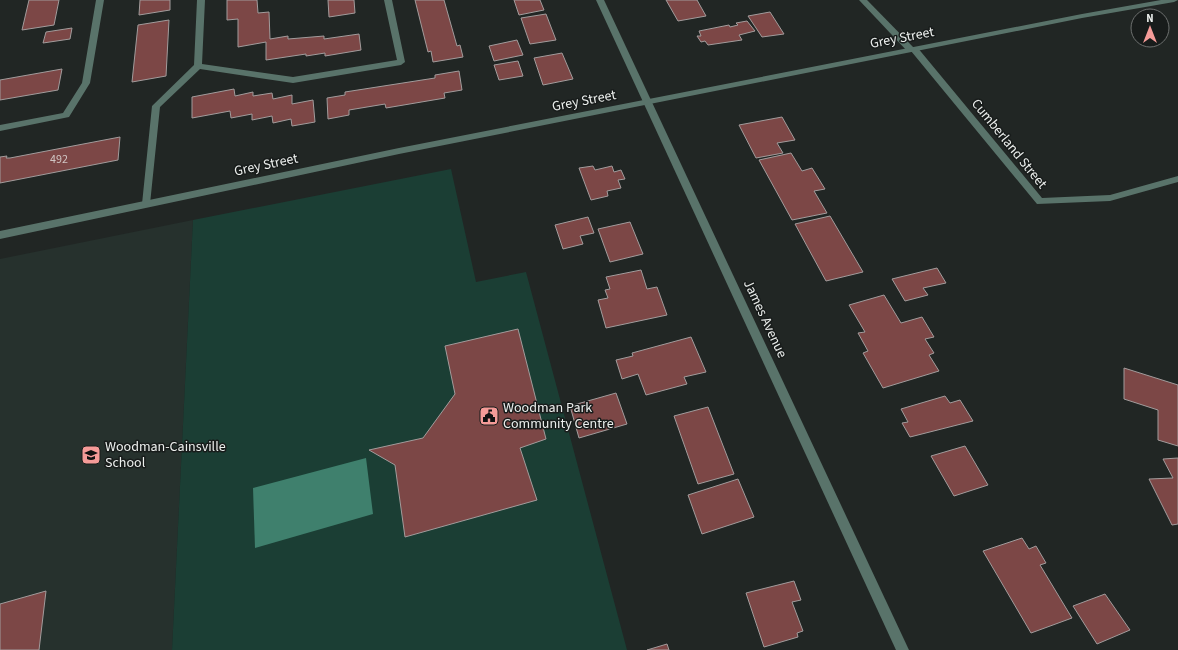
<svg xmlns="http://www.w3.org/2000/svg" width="1178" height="650" font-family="'Source Sans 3',sans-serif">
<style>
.built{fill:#26312d}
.green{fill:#1b3e34}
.water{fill:#3f806d}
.building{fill:#7c4746;stroke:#a29c9c}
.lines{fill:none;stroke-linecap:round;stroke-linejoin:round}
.service{fill:#59736a;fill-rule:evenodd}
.minor{fill:#59736a;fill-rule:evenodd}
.tertiary{fill:#59736a;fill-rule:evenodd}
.labels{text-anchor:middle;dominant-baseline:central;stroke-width:3;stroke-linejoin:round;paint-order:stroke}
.number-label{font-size:12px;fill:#d0c5c3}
.street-label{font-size:14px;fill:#ecefed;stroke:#181c1b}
.poi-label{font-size:14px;fill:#ecefed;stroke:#181c1b;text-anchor:start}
</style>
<rect width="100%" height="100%" fill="#212624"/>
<path class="built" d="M193,220L172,650H0V259Z"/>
<path class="green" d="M451,169L476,282L526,272L627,650H172L193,220Z"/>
<path class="water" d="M366,458L373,514L255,548L253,488Z"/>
<g class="building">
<path d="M29,0H59L54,25L22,30Z"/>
<path d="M140,0H170V10L139,15Z"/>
<path d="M227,0H257L258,13L269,12L270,39L288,36V39L324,36V39L359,34L361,50L325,56V53L306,56V54L266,60V42L238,47V19L227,20Z"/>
<path d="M328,0H354L355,13L329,17Z"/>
<path d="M415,0H444L457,46L460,45L463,57L433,62L431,51L428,52Z"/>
<path d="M514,0H540L544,10L519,15Z"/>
<path d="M666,0H697L706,16L678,21Z"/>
<path d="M770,12L784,34L762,37L748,16Z"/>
<path d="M546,14L556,40L530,44L521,18Z"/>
<path d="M169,20L166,76L132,82L138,25Z"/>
<path d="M747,21L755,31L739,35L742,40L708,45L705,41L701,42L697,36H701L699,31L729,25L730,27L738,25L736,23Z"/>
<path d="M72,28L70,39L43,43L46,32Z"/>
<path d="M517,40L523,55L494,61L489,46Z"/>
<path d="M562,53L573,79L543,85L534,58Z"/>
<path d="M518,61L523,76L499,80L494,65Z"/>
<path d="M62,69L58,90L0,100V80Z"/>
<path d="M459,71L462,90L444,93L445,98L386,108L385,104L349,110V115L328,119L327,98L345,95V92L435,78V75Z"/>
<path d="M234,89L235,96L253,92V96L272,93L273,99L292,95V104L313,100L315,122L292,126L291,119L273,123L272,116L252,120V114L231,118L230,111L192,118V97Z"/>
<path d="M782,117L795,140L777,143L783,153L756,158L739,125Z"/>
<path d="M120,137L118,160L0,183V157L7,156L6,158H10Z"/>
<path d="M791,153L802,171L812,168L825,189L814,191L827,213L792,220L759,160Z"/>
<path d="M593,166L595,170L612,166L614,172L621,170L625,179L618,180L621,188L607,191L608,196L591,200L579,168Z"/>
<path d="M830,216L863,272L826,281L795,224Z"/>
<path d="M588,217L594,233L580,236L583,244L563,249L555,225Z"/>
<path d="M630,222L643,254L610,262L598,229Z"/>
<path d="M937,268L946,283L923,288L928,295L905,301L892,279Z"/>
<path d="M641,270L647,289L657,287L667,315L606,328L598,300L608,298L605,290L610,289L606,277Z"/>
<path d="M884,295L901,323L922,317L934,337L925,339L934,353L929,355L939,371L883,388L863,353L868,351L858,333L865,332L849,305Z"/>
<path d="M518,329L546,439L520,448L537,500L405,537L395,465L369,450L423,438L455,394L445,346Z"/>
<path d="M691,337L706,372L684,377L687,384L646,395L638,374L622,379L616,360L633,356L632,353Z"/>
<path d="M1124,368L1178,385V446L1158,440V410L1124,399Z"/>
<path d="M616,393L627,424L579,438L570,406Z"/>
<path d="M945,396L950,403L960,400L973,421L910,437L902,423L908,422L901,409Z"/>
<path d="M708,407L734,474L698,484L674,416Z"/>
<path d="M965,446L988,485L954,496L931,456Z"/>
<path d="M1178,458V524L1172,525L1149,479L1173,478L1163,459Z"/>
<path d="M738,479L754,517L702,534L688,495Z"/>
<path d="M1022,538L1029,549L1036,546L1046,563L1040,565L1072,618L1031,633L983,551Z"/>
<path d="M794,581L801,600L792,602L803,631L797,633L798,637L764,647L746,593Z"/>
<path d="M46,591L39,650H0V604Z"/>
<path d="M1105,594L1130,630L1097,644L1073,606Z"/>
<path d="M667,644L669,650H647Z"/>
</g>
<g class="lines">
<g class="service">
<path d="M96,0H104L90,83L69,117L0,131V125L63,113L82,83Z"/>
<path d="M197,0H205L202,64L293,77L397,60L384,0H392L405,62L401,65L293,83L200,69L160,107L150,204L146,207L142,204L152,106L194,65Z"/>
<path d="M859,0H867L914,48V52H908Z"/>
</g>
<g class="minor">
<path d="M596,0H604L909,650H896Z"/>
<path d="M911,47H917L1042,198L1110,195L1178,176V182L1110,201L1037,204L911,51Z"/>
</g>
<path class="tertiary" d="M1161,0H1178L1174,2L1082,18L399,154L0,239V231L399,148L1082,14Z"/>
</g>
<defs>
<g id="civic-square" transform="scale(1)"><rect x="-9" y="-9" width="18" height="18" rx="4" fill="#f59b98" stroke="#181c1b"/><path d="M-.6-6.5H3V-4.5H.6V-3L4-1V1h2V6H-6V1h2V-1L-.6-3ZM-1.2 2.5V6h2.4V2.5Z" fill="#111"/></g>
<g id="school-square" transform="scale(1)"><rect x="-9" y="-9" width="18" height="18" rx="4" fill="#f59b98" stroke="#181c1b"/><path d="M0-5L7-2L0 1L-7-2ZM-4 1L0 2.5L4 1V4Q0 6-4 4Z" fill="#111"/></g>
</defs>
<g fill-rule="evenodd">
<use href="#civic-square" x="489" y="416"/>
<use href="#school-square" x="91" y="455"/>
</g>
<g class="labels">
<g class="number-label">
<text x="59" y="159">492</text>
</g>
<g class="street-label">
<text transform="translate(902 38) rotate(-11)">Grey Street</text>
<text transform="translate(584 101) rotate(-11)">Grey Street</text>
<text transform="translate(1009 144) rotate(51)">Cumberland Street</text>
<text transform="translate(266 165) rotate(-12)">Grey Street</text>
<text transform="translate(765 319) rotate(65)">James Avenue</text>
</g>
<g class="poi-label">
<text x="503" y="408">Woodman Park<tspan x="503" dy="16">Community Centre</tspan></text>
<text x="105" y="447">Woodman-Cainsville<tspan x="105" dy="16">School</tspan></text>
</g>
</g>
<g transform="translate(1150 28)"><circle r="19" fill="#181c1b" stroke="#6d706f"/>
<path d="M0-3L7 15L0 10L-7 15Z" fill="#f59b98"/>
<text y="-6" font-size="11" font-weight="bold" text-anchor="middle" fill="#ecefed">N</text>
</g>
</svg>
